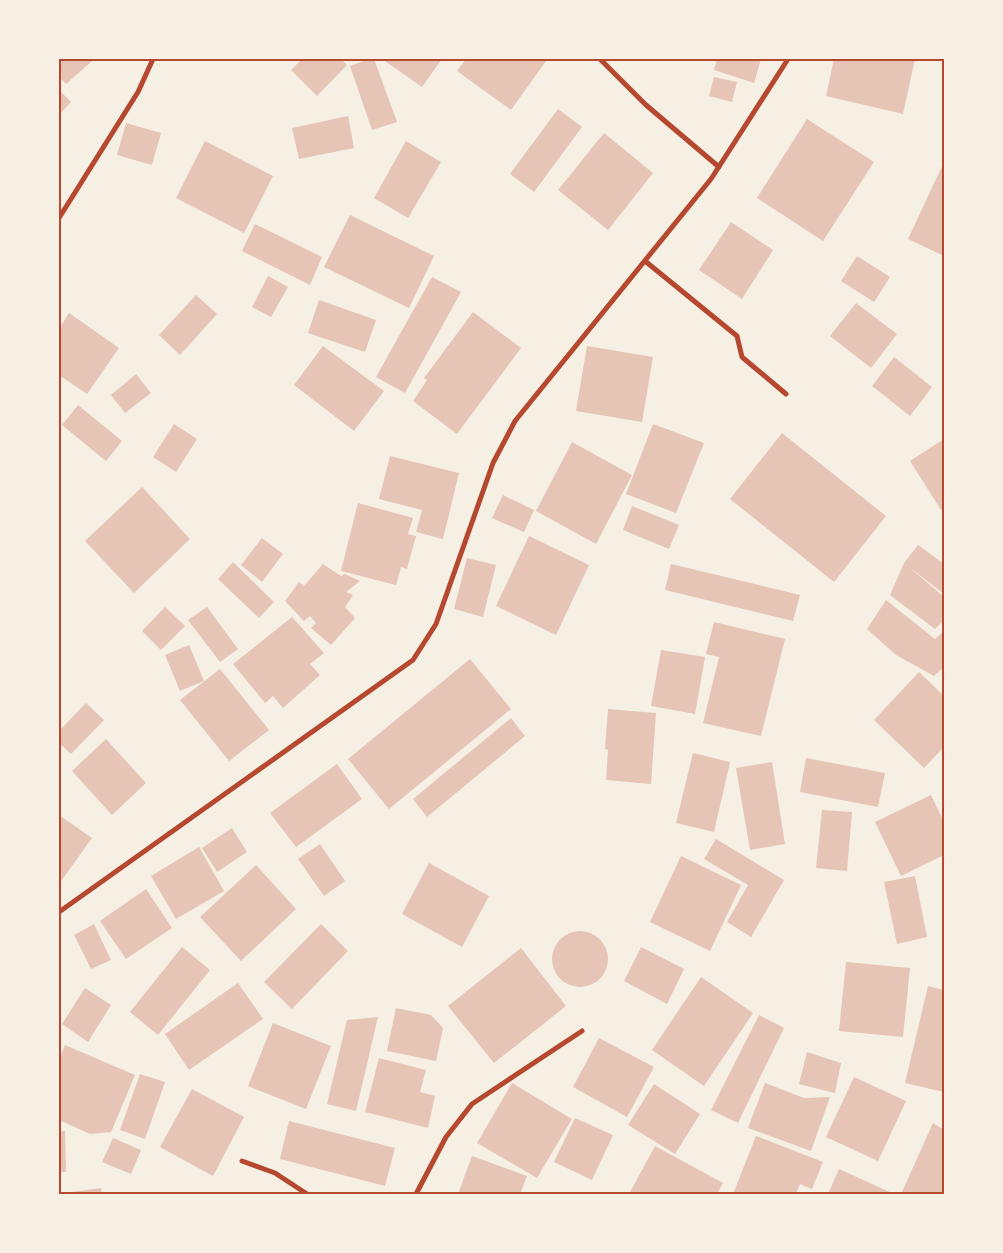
<svg xmlns="http://www.w3.org/2000/svg" width="1003" height="1253" font-family="'Open Sans',sans-serif">
<style>
.building{fill:#e6c5b7}
.lines{fill:none;stroke-linecap:round;stroke-linejoin:round}
.minor{stroke:#b5482f;stroke-width:5}
.neatline{fill:none;stroke:#b5482f;stroke-width:2}
</style>
<rect width="100%" height="100%" fill="#f6efe4"/>
<g class="building">
<path d="M59,59H90L92,61L66,84L59,76Z"/>
<path d="M302,59H341L347,65L317,96L291,70Z"/>
<path d="M369,59H374L397,122L372,130L350,66Z"/>
<path d="M382,59H442L422,87Z"/>
<path d="M466,59H542L546,61L511,110L457,71Z"/>
<path d="M717,59H761L754,83L714,70Z"/>
<path d="M834,59H915L903,114L826,96Z"/>
<path d="M714,77L737,82L732,102L709,96Z"/>
<path d="M59,90L71,102L59,115Z"/>
<path d="M558,109L582,127L534,192L510,174Z"/>
<path d="M348,116L354,148L299,159L292,128Z"/>
<path d="M807,119L874,162L823,241L757,198Z"/>
<path d="M126,123L161,133L152,165L117,155Z"/>
<path d="M604,133L653,173L608,230L558,190Z"/>
<path d="M205,141L273,176L244,233L176,198Z"/>
<path d="M406,141L441,162L408,218L374,198Z"/>
<path d="M944,162V256L908,239Z"/>
<path d="M350,215L434,256L409,308L324,267Z"/>
<path d="M731,222L773,250L742,299L699,270Z"/>
<path d="M255,224L322,257L310,285L242,251Z"/>
<path d="M857,256L890,277L874,302L841,281Z"/>
<path d="M268,276L288,287L271,317L252,307Z"/>
<path d="M432,277L461,292L405,393L376,377Z"/>
<path d="M196,295L217,314L180,355L159,335Z"/>
<path d="M319,300L376,320L365,352L308,333Z"/>
<path d="M856,303L897,334L871,368L830,336Z"/>
<path d="M473,312L521,348L457,434L413,401L427,380L424,378Z"/>
<path d="M69,313L119,348L87,394L59,375V329Z"/>
<path d="M323,346L384,391L354,431L294,385Z"/>
<path d="M587,346L653,357L642,422L576,411Z"/>
<path d="M894,357L932,387L910,416L872,386Z"/>
<path d="M136,374L151,393L125,413L111,395Z"/>
<path d="M78,405L122,441L106,461L62,425Z"/>
<path d="M174,424L197,439L176,472L153,457Z"/>
<path d="M653,424L704,443L676,513L626,494Z"/>
<path d="M782,433L886,516L834,582L730,499Z"/>
<path d="M944,439V507L941,510L910,461Z"/>
<path d="M572,442L632,475L596,544L536,511Z"/>
<path d="M390,456L459,473L443,539L416,532L422,510L379,499Z"/>
<path d="M142,487L190,539L134,593L85,541Z"/>
<path d="M503,495L534,510L524,532L492,518Z"/>
<path d="M358,503L413,518L408,534L416,536L407,569L401,567L396,585L341,571Z"/>
<path d="M632,506L679,525L669,549L623,530Z"/>
<path d="M529,536L589,565L556,635L496,606Z"/>
<path d="M262,538L283,554L262,582L241,565Z"/>
<path d="M918,545L944,564V587L941,591L944,588V594L908,566L944,597V620L935,629L890,595L904,563Z"/>
<path d="M467,558L496,565L483,617L454,609Z"/>
<path d="M233,562L274,602L259,618L218,579Z"/>
<path d="M323,564L341,576L345,574L360,581L346,592L353,595L345,607L355,618L331,645L311,628L316,623L310,616L304,621L285,601L299,582L304,586Z"/>
<path d="M671,564L800,595L793,621L665,590Z"/>
<path d="M886,600L935,639L944,631V667L934,676L896,655L867,629Z"/>
<path d="M165,607L185,626L161,650L142,631Z"/>
<path d="M207,607L238,649L220,662L188,620Z"/>
<path d="M292,617L324,653L310,664L320,675L283,708L273,696L265,703L233,664Z"/>
<path d="M714,622L785,639L761,736L703,723L719,657L706,654Z"/>
<path d="M189,645L204,681L180,691L165,655Z"/>
<path d="M661,650L705,657L695,714L651,706Z"/>
<path d="M470,659L511,709L389,809L348,759Z"/>
<path d="M220,669L269,730L229,761L180,700Z"/>
<path d="M919,672L944,696V747L924,768L874,720Z"/>
<path d="M86,703L104,720L71,754L59,743V731Z"/>
<path d="M608,709L656,713L651,784L606,780L608,750L605,749Z"/>
<path d="M511,718L525,736L427,817L413,799Z"/>
<path d="M106,739L146,783L112,815L72,771Z"/>
<path d="M693,753L730,762L714,832L676,823Z"/>
<path d="M806,758L885,773L878,807L800,792Z"/>
<path d="M772,762L785,844L750,850L736,768Z"/>
<path d="M337,764L362,799L296,847L270,813Z"/>
<path d="M931,795L944,822V855L901,876L875,822Z"/>
<path d="M822,810L852,812L847,871L816,868Z"/>
<path d="M59,815L92,838L59,884Z"/>
<path d="M232,828L247,852L217,872L202,848Z"/>
<path d="M716,839L784,880L751,937L727,922L748,885L704,859Z"/>
<path d="M320,844L345,881L324,896L298,859Z"/>
<path d="M199,847L224,891L176,919L151,876Z"/>
<path d="M681,856L741,885L710,951L650,922Z"/>
<path d="M429,863L489,896L462,947L402,914Z"/>
<path d="M256,865L296,909L241,961L200,917Z"/>
<path d="M915,876L927,937L897,944L884,882Z"/>
<path d="M146,889L172,928L126,959L100,921Z"/>
<path d="M94,924L111,960L91,969L74,935Z"/>
<path d="M321,924L348,951L292,1009L264,982Z"/>
<circle cx="580" cy="959" r="28"/>
<path d="M182,947L210,970L158,1035L130,1012Z"/>
<path d="M641,947L684,969L667,1004L624,981Z"/>
<path d="M521,948L566,1006L494,1063L448,1006Z"/>
<path d="M846,962L910,968L903,1037L839,1031Z"/>
<path d="M701,977L753,1013L704,1086L652,1050Z"/>
<path d="M238,983L263,1019L189,1070L165,1034Z"/>
<path d="M928,986L944,990V1092L905,1083Z"/>
<path d="M85,988L111,1005L88,1042L62,1024Z"/>
<path d="M396,1008L431,1015L443,1028L436,1061L387,1051Z"/>
<path d="M759,1015L784,1028L738,1123L711,1110Z"/>
<path d="M378,1017L356,1111L327,1104L347,1020Z"/>
<path d="M273,1023L331,1046L306,1109L248,1086Z"/>
<path d="M599,1038L654,1067L627,1117L573,1087Z"/>
<path d="M65,1045L135,1075L111,1132L90,1134L59,1120V1060Z"/>
<path d="M807,1052L841,1063L835,1093L799,1084Z"/>
<path d="M379,1058L426,1070L420,1092L435,1096L428,1128L365,1112Z"/>
<path d="M140,1074L165,1082L145,1139L120,1130Z"/>
<path d="M854,1077L906,1101L878,1161L826,1137Z"/>
<path d="M512,1083L572,1119L537,1178L477,1143Z"/>
<path d="M765,1083L804,1098L830,1097L811,1151L748,1128Z"/>
<path d="M654,1084L700,1114L675,1154L628,1125Z"/>
<path d="M192,1089L244,1117L213,1176L160,1147Z"/>
<path d="M575,1118L613,1135L592,1180L554,1162Z"/>
<path d="M289,1121L395,1148L385,1186L280,1159Z"/>
<path d="M933,1123L944,1130V1194H901Z"/>
<path d="M59,1131H65L66,1172H59Z"/>
<path d="M756,1136L823,1162L812,1189L800,1184L796,1194H733Z"/>
<path d="M113,1138L141,1150L131,1174L102,1162Z"/>
<path d="M655,1146L723,1183L717,1194H629Z"/>
<path d="M472,1156L527,1176L520,1194H458Z"/>
<path d="M839,1169L894,1194H828Z"/>
<path d="M101,1188L102,1194H64V1193Z"/>
</g>
<g class="lines">
<g class="minor">
<path d="M600,59L646,105L719,167"/>
<path d="M59,218L138,92L153,59"/>
<path d="M645,261L737,336L742,357L786,394"/>
<path d="M59,912L413,660L436,624L493,463L515,421L711,179L788,59"/>
<path d="M242,1161L275,1173L307,1194"/>
<path d="M416,1194L446,1137L472,1104L582,1031"/>
</g>
</g>
<rect width="1003" height="1253" fill="none" stroke="#f6efe4" stroke-width="120"/>
<rect x="60" y="60" width="883" height="1133" class="neatline"/>
</svg>
